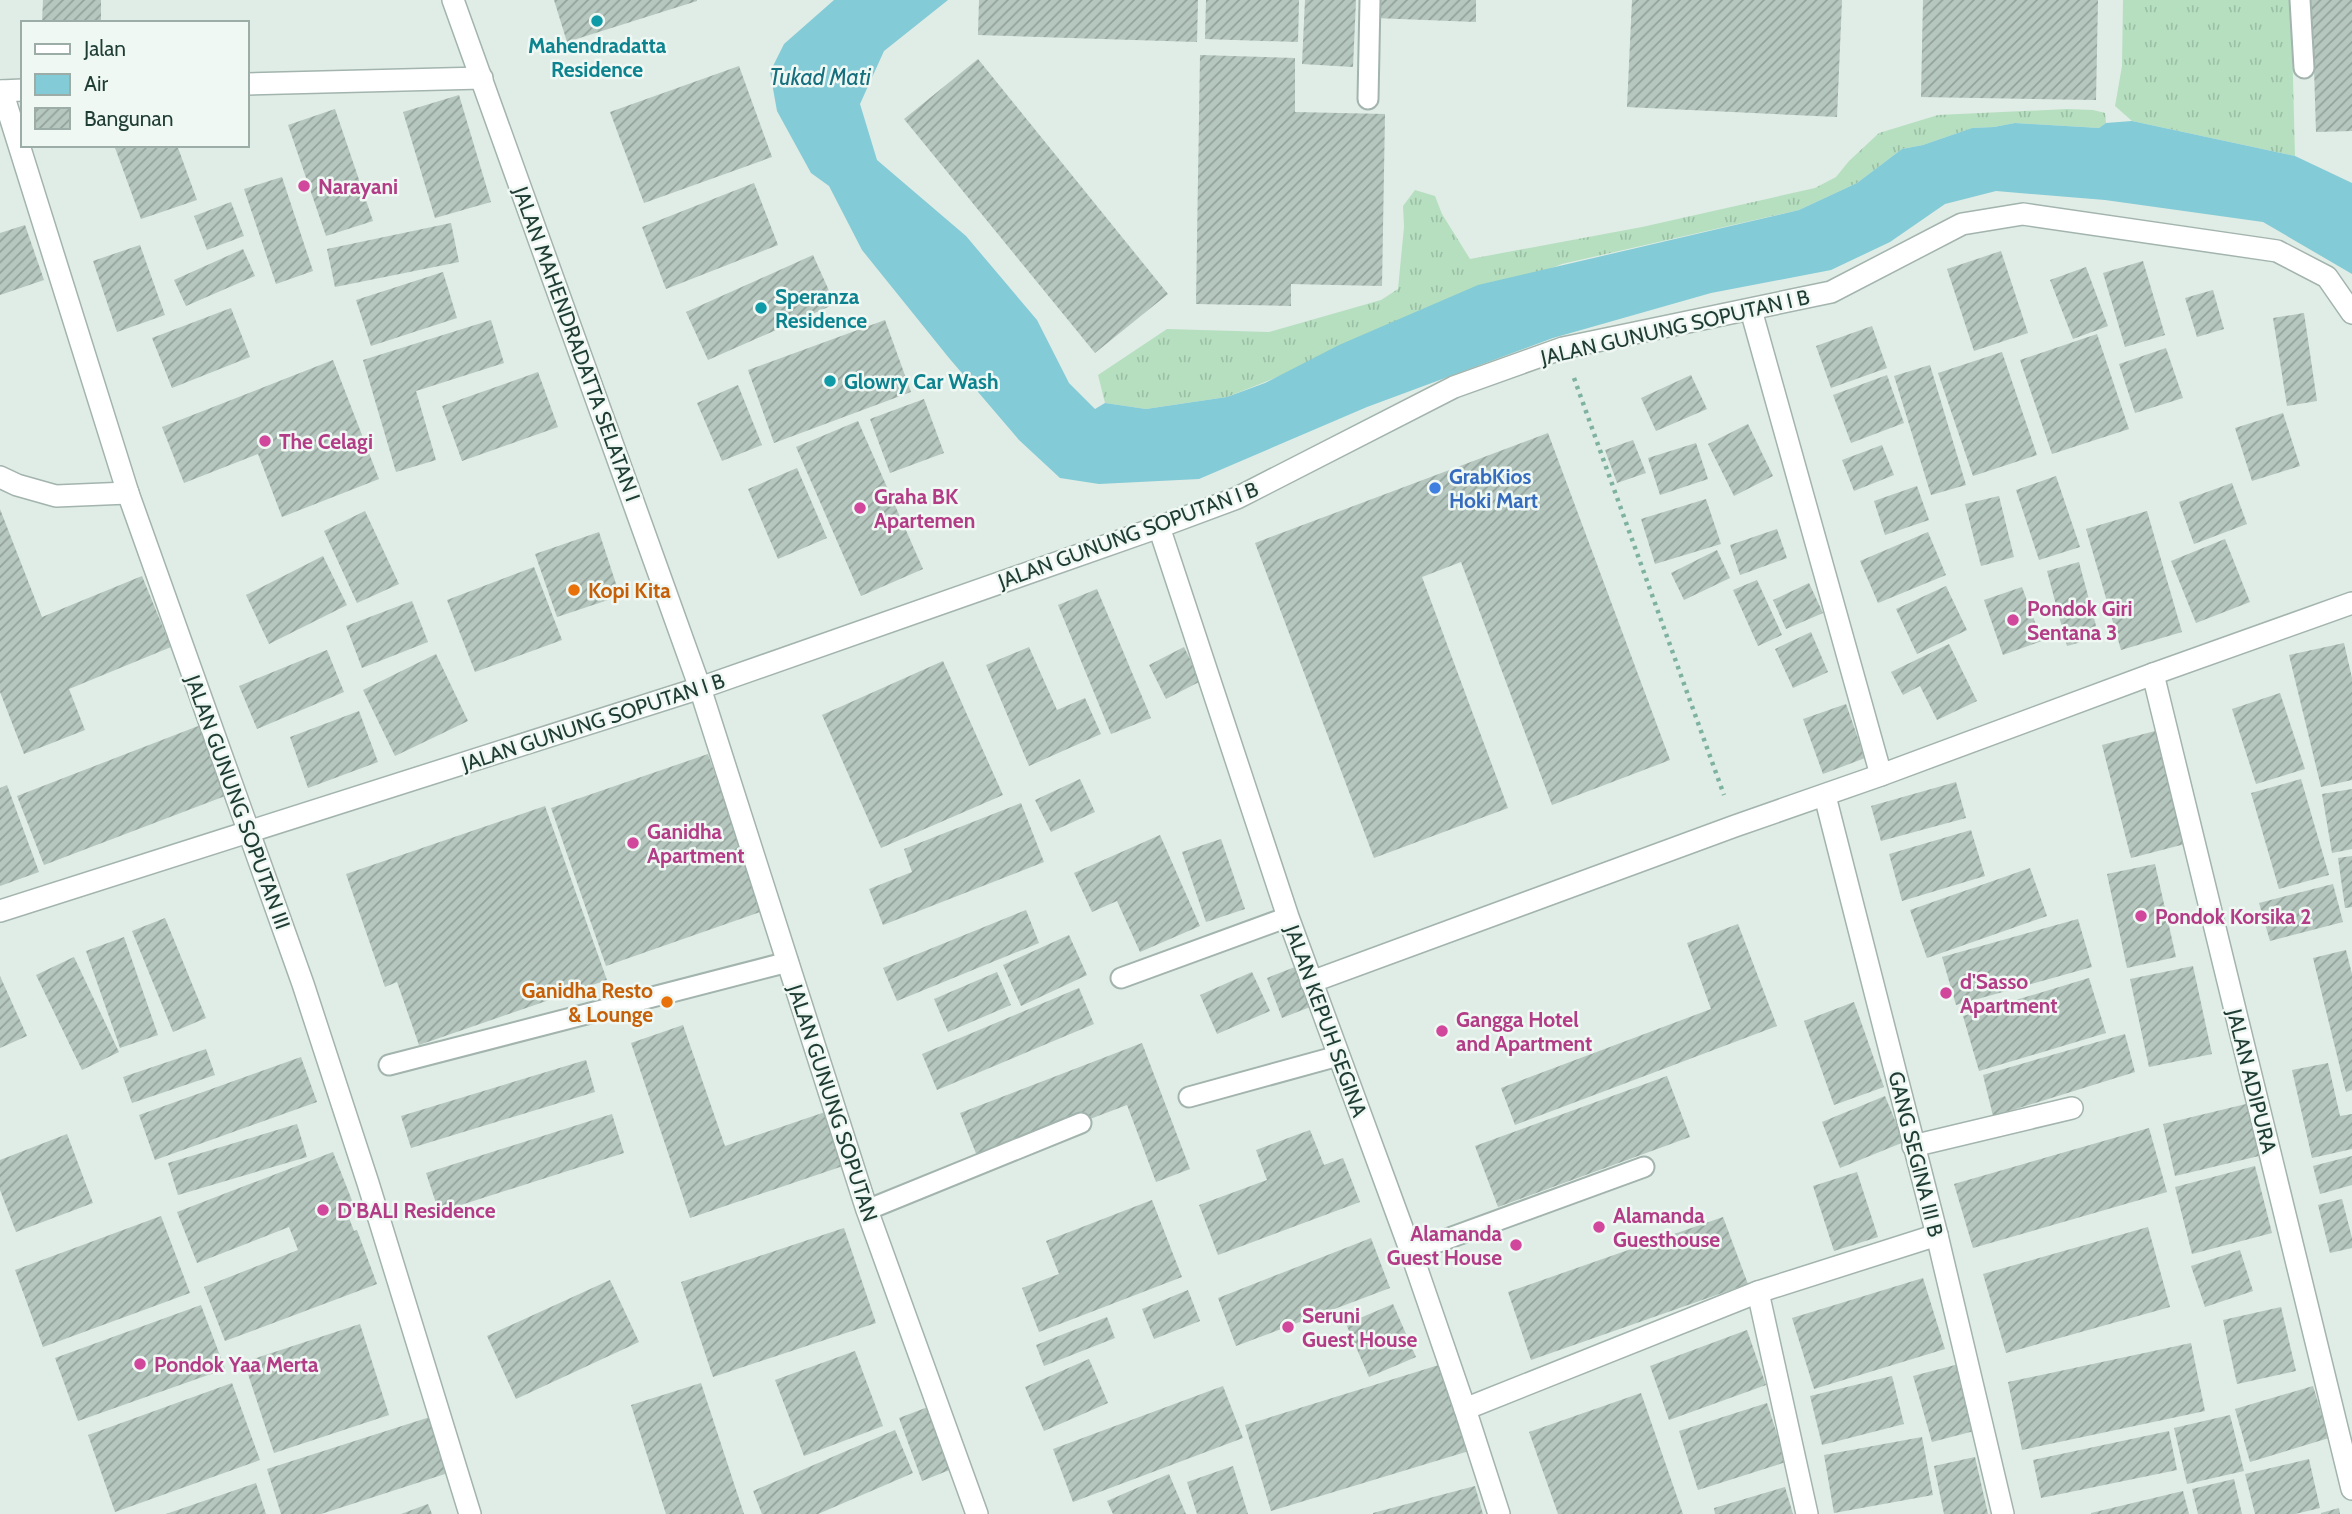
<svg xmlns="http://www.w3.org/2000/svg" width="2352" height="1514" font-family="Cabin,sans-serif">
<style>
.grass{fill:url(#grass-tufts)}
.water{fill:#83cbd6}
.building{fill:url(#building-hatch)}
.lines{fill:none;stroke-linecap:round;stroke-linejoin:round}
.lane-casing{stroke:#a2b4ad;stroke-width:23}
.street-casing{stroke:#a2b4ad;stroke-width:24}
.path{stroke:#7db2a0;stroke-width:4.5;stroke-dasharray:3.5 5;stroke-linecap:butt}
.lane{stroke:#fff;stroke-width:19}
.street{stroke:#fff;stroke-width:21}
.culture-dot{fill:#0f9aa8;stroke:#f0f8f4;stroke-width:2.5}
.hotel-dot{fill:#d1479c;stroke:#f0f8f4;stroke-width:2.5}
.shop-dot{fill:#3f7fe0;stroke:#f0f8f4;stroke-width:2.5}
.food-dot{fill:#e8710a;stroke:#f0f8f4;stroke-width:2.5}
.labels{text-anchor:middle;dominant-baseline:central;stroke-width:5;stroke-linejoin:round;paint-order:stroke}
.culture-label{font-size:21px;font-weight:bold;fill:#0d838f;stroke:#f0f8f4;text-anchor:start}
.hotel-label{font-size:21px;font-weight:bold;fill:#b23c85;stroke:#f0f8f4;text-anchor:start}
.street-label{font-size:21px;fill:#1f3d34;stroke:#f0f8f4}
.shop-label{font-size:21px;font-weight:bold;fill:#366cbe;stroke:#f0f8f4;text-anchor:start}
.food-label{font-size:21px;font-weight:bold;fill:#c56008;stroke:#f0f8f4;text-anchor:start}
.water-label{font-size:23px;font-style:italic;fill:#156f7e;stroke:#f0f8f4}
</style>
<defs>
<pattern id="grass-tufts" width="24" height="20" patternUnits="userSpaceOnUse" patternTransform="scale(1.75)"><rect width="24" height="20" fill="#b6dfc0"/><path d="M3 7l-1-3M5 7V3M7 7l1-3M15 17l-1-3M17 17v-4M19 17l1-3" fill="none" stroke="#9cc0a6"/></pattern>
<pattern id="building-hatch" width="6" height="6" patternUnits="userSpaceOnUse" patternTransform="scale(1.75)"><rect width="6" height="6" fill="#b5c7bf"/><path d="M-1 1l2-2M0 6l6-6M5 7l2-2" fill="none" stroke="#93a39c"/></pattern>
</defs>
<rect width="100%" height="100%" fill="#e0ece6"/>
<g class="grass">
<path d="M2123,0H2291L2295,156L2132,121L2115,106L2122,66Z"/>
<path d="M2067,109L2093,110L2105,113L2106,123L2099,128L2015,123L1994,127L1972,128L1923,145L1902,149L1857,183L1799,210L1562,264L1227,397L1146,409L1105,403L1098,375L1167,329L1269,332L1381,300L1398,289L1404,227L1403,206L1415,190L1435,196L1442,214L1470,259L1642,227L1815,188L1836,177L1849,161L1879,133L1938,115Z"/>
</g>
<path class="water" d="M834,0H948L884,51L860,104L877,160L966,236L1037,320L1069,383L1095,409L1105,403L1146,409L1227,397L1265,383L1339,345L1478,285L1799,210L1857,183L1902,149L1923,145L1972,128L1994,127L2015,123L2099,128L2106,123L2132,121L2295,156L2352,183V274L2263,222L2105,200L1996,191L1945,204L1890,242L1831,270L1711,293L1553,338L1367,407L1199,479L1099,484L1060,478L1019,440L949,358L862,250L829,186L811,173L777,111L770,72L784,44Z"/>
<g class="building">
<path d="M43,0H101V23H42Z"/>
<path d="M554,0H697V1L567,42Z"/>
<path d="M979,0H1198L1197,42L978,35Z"/>
<path d="M1206,0H1299L1298,42L1205,39Z"/>
<path d="M1305,0H1356L1353,67L1302,64Z"/>
<path d="M1375,0H1476V22L1375,18Z"/>
<path d="M1632,0H1842L1837,117L1627,107Z"/>
<path d="M1923,0H2098L2096,100L1921,97Z"/>
<path d="M2307,0H2352V131L2316,132L2313,35H2308Z"/>
<path d="M1200,55L1295,58V112L1385,114L1382,286L1291,284V306L1196,304Z"/>
<path d="M978,59L1168,294L1095,353L904,119Z"/>
<path d="M739,66L772,157L644,203L610,112Z"/>
<path d="M459,95L491,202L435,218L403,112Z"/>
<path d="M335,109L373,221L326,236L288,125Z"/>
<path d="M114,145H177L197,200L141,219Z"/>
<path d="M282,177L313,271L276,284L244,189Z"/>
<path d="M754,183L778,245L666,289L642,227Z"/>
<path d="M231,202L244,236L207,250L194,216Z"/>
<path d="M451,223L459,262L335,287L327,249Z"/>
<path d="M25,225L44,280L0,295V233Z"/>
<path d="M140,245L165,315L117,332L93,261Z"/>
<path d="M243,249L255,276L186,306L174,280Z"/>
<path d="M2001,251L2028,333L1974,351L1947,269Z"/>
<path d="M813,255L835,304L708,360L686,312Z"/>
<path d="M2143,261L2165,335L2125,347L2103,273Z"/>
<path d="M2086,267L2108,326L2073,339L2050,280Z"/>
<path d="M443,272L457,318L371,346L356,300Z"/>
<path d="M2213,290L2224,329L2197,337L2185,298Z"/>
<path d="M231,308L250,357L172,388L152,338Z"/>
<path d="M2304,313L2317,401L2287,406L2273,318Z"/>
<path d="M491,320L504,363L416,391L436,460L396,472L363,360Z"/>
<path d="M885,320L911,392L774,443L748,370Z"/>
<path d="M1872,326L1887,368L1831,388L1816,346Z"/>
<path d="M2097,334L2129,429L2052,454L2020,360Z"/>
<path d="M2166,348L2183,398L2135,413L2119,364Z"/>
<path d="M2002,352L2037,455L1973,476L1938,373Z"/>
<path d="M333,360L379,479L282,517L258,454L184,483L162,427Z"/>
<path d="M1930,365L1966,485L1931,495L1894,376Z"/>
<path d="M538,372L558,427L462,461L442,406Z"/>
<path d="M1691,375L1707,409L1656,431L1641,398Z"/>
<path d="M1887,375L1904,423L1851,443L1833,395Z"/>
<path d="M738,385L762,445L722,461L697,403Z"/>
<path d="M924,399L944,453L890,473L870,419Z"/>
<path d="M2283,413L2300,466L2252,481L2235,428Z"/>
<path d="M858,421L923,569L861,596L796,447Z"/>
<path d="M1748,424L1773,476L1734,496L1708,444Z"/>
<path d="M1548,433L1670,760L1552,805L1461,562L1422,577L1508,808L1374,858L1255,543Z"/>
<path d="M1633,440L1646,473L1617,483L1605,450Z"/>
<path d="M1696,443L1708,479L1660,495L1648,458Z"/>
<path d="M1882,445L1894,475L1854,491L1842,460Z"/>
<path d="M797,468L827,538L778,559L748,489Z"/>
<path d="M2056,476L2080,547L2039,560L2016,490Z"/>
<path d="M2232,483L2247,524L2194,544L2179,502Z"/>
<path d="M1917,486L1929,520L1885,535L1874,501Z"/>
<path d="M1999,496L2014,557L1981,566L1965,504Z"/>
<path d="M1706,499L1721,544L1655,564L1641,519Z"/>
<path d="M0,509L42,617L142,576L171,647L69,689L85,730L24,754L0,692Z"/>
<path d="M365,511L399,584L357,603L324,531Z"/>
<path d="M2147,511L2182,632L2121,650L2086,529Z"/>
<path d="M1777,529L1787,558L1740,575L1730,545Z"/>
<path d="M599,532L620,596L557,617L535,554Z"/>
<path d="M1928,532L1946,575L1878,603L1860,561Z"/>
<path d="M2225,539L2250,602L2196,623L2171,561Z"/>
<path d="M1717,550L1730,578L1684,600L1671,573Z"/>
<path d="M323,556L347,605L269,644L246,595Z"/>
<path d="M2079,562L2099,637L2067,646L2047,571Z"/>
<path d="M534,567L562,640L475,672L447,600Z"/>
<path d="M1757,580L1782,635L1758,646L1733,590Z"/>
<path d="M1809,583L1823,613L1786,629L1773,600Z"/>
<path d="M1946,586L1967,630L1917,654L1896,609Z"/>
<path d="M2022,587L2042,641L2003,655L1984,600Z"/>
<path d="M1097,589L1151,718L1111,734L1058,605Z"/>
<path d="M412,601L428,642L362,668L346,626Z"/>
<path d="M1811,632L1828,672L1793,688L1775,649Z"/>
<path d="M2344,643L2352,678V780L2321,787L2289,655Z"/>
<path d="M1949,644L1977,701L1937,720L1920,686L1903,695L1891,672Z"/>
<path d="M1029,647L1057,710L1085,698L1101,734L1029,766L986,665Z"/>
<path d="M1184,647L1201,681L1166,699L1149,665Z"/>
<path d="M327,650L344,692L257,729L239,686Z"/>
<path d="M436,654L468,721L395,756L363,690Z"/>
<path d="M943,661L1003,795L881,848L822,715Z"/>
<path d="M2280,693L2305,769L2256,784L2232,709Z"/>
<path d="M1846,704L1865,758L1823,774L1803,719Z"/>
<path d="M359,711L378,762L308,788L290,737Z"/>
<path d="M206,723L233,793L44,865L17,796Z"/>
<path d="M2155,731L2185,844L2131,858L2102,745Z"/>
<path d="M708,754L763,911L606,966L551,808Z"/>
<path d="M1080,779L1095,812L1051,832L1035,800Z"/>
<path d="M2301,779L2329,875L2279,889L2251,793Z"/>
<path d="M1956,782L1966,818L1881,841L1871,806Z"/>
<path d="M7,785L39,872L0,886V788Z"/>
<path d="M2352,789V849L2332,853L2322,794Z"/>
<path d="M1021,803L1044,862L883,925L869,889L912,872L904,849Z"/>
<path d="M545,806L607,980L419,1045L397,982L385,987L346,874Z"/>
<path d="M1971,830L1985,876L1902,901L1889,854Z"/>
<path d="M1160,835L1200,926L1140,952L1117,901L1092,912L1074,873Z"/>
<path d="M1221,839L1245,909L1206,922L1182,852Z"/>
<path d="M2352,856V907L2345,908L2338,858Z"/>
<path d="M2155,864L2176,957L2127,968L2107,874Z"/>
<path d="M2030,868L2047,916L1927,958L1910,910Z"/>
<path d="M2333,884L2343,922L2270,941L2259,903Z"/>
<path d="M1026,910L1039,943L897,1001L883,968Z"/>
<path d="M165,918L206,1018L173,1032L132,931Z"/>
<path d="M2078,919L2092,967L1956,1005L1942,957Z"/>
<path d="M1738,924L1777,1026L1515,1125L1501,1088L1711,1009L1687,943Z"/>
<path d="M1069,935L1087,975L1021,1006L1003,965Z"/>
<path d="M124,937L158,1035L120,1048L86,951Z"/>
<path d="M2346,950L2352,974V1090L2346,1092L2313,958Z"/>
<path d="M74,957L119,1052L82,1070L36,975Z"/>
<path d="M2193,966L2212,1054L2149,1067L2130,979Z"/>
<path d="M1295,967L1310,1007L1282,1018L1267,978Z"/>
<path d="M997,972L1011,1005L948,1032L934,999Z"/>
<path d="M1252,972L1270,1011L1217,1034L1200,995Z"/>
<path d="M0,976L27,1036L0,1048Z"/>
<path d="M2089,978L2106,1033L1979,1071L1963,1016Z"/>
<path d="M1079,988L1094,1024L937,1090L922,1054Z"/>
<path d="M1854,1002L1884,1087L1834,1105L1804,1021Z"/>
<path d="M683,1025L725,1146L828,1111L846,1165L690,1218L631,1043Z"/>
<path d="M2125,1034L2135,1072L1993,1116L1983,1075Z"/>
<path d="M1142,1043L1190,1169L1156,1182L1127,1105L979,1161L960,1113Z"/>
<path d="M206,1049L215,1075L132,1103L123,1077Z"/>
<path d="M301,1057L317,1102L155,1160L139,1115Z"/>
<path d="M586,1060L595,1092L411,1148L401,1116Z"/>
<path d="M2328,1063L2340,1116L2352,1114V1149L2312,1158L2292,1070Z"/>
<path d="M1667,1076L1690,1137L1498,1207L1475,1146Z"/>
<path d="M1885,1096L1904,1142L1840,1168L1822,1122Z"/>
<path d="M2246,1104L2259,1156L2175,1176L2163,1124Z"/>
<path d="M612,1114L624,1153L439,1212L426,1173Z"/>
<path d="M297,1124L307,1157L178,1195L168,1163Z"/>
<path d="M2149,1128L2167,1192L1973,1248L1954,1184Z"/>
<path d="M1310,1130L1324,1165L1343,1158L1360,1202L1218,1255L1199,1205L1267,1180L1256,1150Z"/>
<path d="M67,1134L93,1203L16,1232L0,1190V1160Z"/>
<path d="M333,1152L353,1203L344,1205L354,1231L357,1230L377,1284L225,1341L204,1287L298,1250L289,1227L197,1263L177,1212Z"/>
<path d="M2352,1156V1185L2320,1194L2313,1166Z"/>
<path d="M2255,1166L2272,1233L2192,1254L2175,1187Z"/>
<path d="M1857,1172L1878,1237L1834,1251L1813,1186Z"/>
<path d="M2342,1199L2352,1238V1248L2330,1253L2318,1205Z"/>
<path d="M1152,1200L1182,1277L1039,1332L1022,1288L1059,1274L1046,1241Z"/>
<path d="M161,1216L190,1293L43,1347L15,1270Z"/>
<path d="M1723,1217L1748,1284L1531,1360L1508,1292Z"/>
<path d="M2148,1227L2170,1307L2006,1353L1983,1274Z"/>
<path d="M844,1228L876,1323L713,1377L681,1282Z"/>
<path d="M1371,1238L1390,1288L1236,1346L1218,1298Z"/>
<path d="M2240,1250L2253,1291L2205,1307L2191,1266Z"/>
<path d="M1923,1278L1945,1349L1814,1389L1792,1318Z"/>
<path d="M610,1280L639,1342L516,1399L487,1336Z"/>
<path d="M1188,1290L1200,1321L1154,1339L1142,1309Z"/>
<path d="M1393,1304L1416,1357L1369,1377L1346,1324Z"/>
<path d="M201,1305L225,1369L78,1421L55,1358Z"/>
<path d="M2281,1307L2296,1371L2237,1384L2223,1320Z"/>
<path d="M1107,1317L1115,1338L1044,1366L1036,1345Z"/>
<path d="M360,1324L389,1415L274,1453L244,1362Z"/>
<path d="M1747,1330L1766,1385L1669,1420L1650,1366Z"/>
<path d="M2191,1343L2205,1411L2022,1450L2008,1382Z"/>
<path d="M855,1351L883,1426L804,1456L775,1380Z"/>
<path d="M1089,1359L1108,1403L1044,1431L1025,1387Z"/>
<path d="M1442,1364L1469,1451L1271,1511L1245,1425Z"/>
<path d="M1959,1364L1978,1430L1932,1442L1913,1376Z"/>
<path d="M1892,1376L1904,1424L1822,1445L1810,1396Z"/>
<path d="M232,1383L260,1460L115,1512L88,1435Z"/>
<path d="M701,1383L744,1514H666L631,1405Z"/>
<path d="M1223,1386L1243,1438L1073,1502L1053,1449Z"/>
<path d="M2313,1386L2329,1438L2250,1462L2235,1409Z"/>
<path d="M1641,1393L1683,1514H1558L1529,1432Z"/>
<path d="M1767,1403L1786,1462L1698,1490L1679,1431Z"/>
<path d="M928,1407L952,1469L922,1481L899,1418Z"/>
<path d="M2230,1415L2244,1471L2187,1484L2174,1428Z"/>
<path d="M430,1417L448,1473L321,1514H281L267,1469Z"/>
<path d="M895,1430L913,1473L818,1514H762L753,1491Z"/>
<path d="M2169,1431L2177,1470L2041,1498L2033,1460Z"/>
<path d="M1922,1437L1933,1495L1834,1513L1824,1455Z"/>
<path d="M1975,1457L1988,1514H1944L1934,1466Z"/>
<path d="M2309,1459L2320,1508L2295,1514H2255L2245,1474Z"/>
<path d="M1233,1466L1248,1514H1197L1187,1482Z"/>
<path d="M1169,1474L1186,1514H1113L1107,1501Z"/>
<path d="M2234,1479L2242,1514H2198L2192,1489Z"/>
<path d="M256,1483L266,1514H166Z"/>
<path d="M1475,1486L1483,1514H1373V1513Z"/>
<path d="M1785,1487L1793,1514H1715L1714,1508Z"/>
<path d="M2183,1491L2189,1514H2091V1513Z"/>
<path d="M428,1504L432,1514H401Z"/>
<path d="M2339,1508L2340,1514H2321V1513Z"/>
</g>
<g class="lines">
<g class="lane-casing">
<g id="lane">
<path d="M2300,0L2304,68"/>
<path d="M1368,99L1370,0"/>
<path d="M1121,978L1288,917"/>
<path d="M389,1065L788,962"/>
<path d="M1189,1097L1338,1056"/>
<path d="M867,1210L1081,1123"/>
<path d="M1411,1252L1644,1167"/>
</g>
</g>
<g class="street-casing">
<g id="street">
<path d="M453,0L700,688L867,1210L977,1514"/>
<path d="M247,84L482,78"/>
<path d="M0,91L23,90"/>
<path d="M2,91L128,493L303,984L368,1183L470,1514"/>
<path d="M1751,310L1881,775"/>
<path d="M0,477L17,485L56,496L128,493"/>
<path d="M1159,527L1288,917L1411,1252L1465,1409L1499,1514"/>
<path d="M2153,674L2352,1489"/>
<path d="M1825,796L1937,1235L2003,1514"/>
<path d="M0,911L700,688L1159,527L1237,498L1454,387L1563,348L1831,292L1962,224L2023,214L2277,251L2327,277L2352,313"/>
<path d="M1311,982L1735,826L1881,775L2153,674L2352,603"/>
<path d="M1913,1146L2072,1108"/>
<path d="M1758,1292L1807,1514"/>
<path d="M1465,1409L1758,1292L1937,1235"/>
</g>
</g>
<path class="path" d="M1574,378L1724,795"/>
<use href="#lane" class="lane"/>
<use href="#street" class="street"/>
</g>
<g class="culture-dot">
<circle cx="597" cy="21" r="7"/>
<circle cx="761" cy="308" r="7"/>
<circle cx="830" cy="381" r="7"/>
</g>
<g class="hotel-dot">
<circle cx="304" cy="186" r="7"/>
<circle cx="265" cy="441" r="7"/>
<circle cx="860" cy="508" r="7"/>
<circle cx="2013" cy="620" r="7"/>
<circle cx="633" cy="843" r="7"/>
<circle cx="2141" cy="916" r="7"/>
<circle cx="1946" cy="993" r="7"/>
<circle cx="1442" cy="1031" r="7"/>
<circle cx="323" cy="1210" r="7"/>
<circle cx="1599" cy="1227" r="7"/>
<circle cx="1516" cy="1245" r="7"/>
<circle cx="1288" cy="1327" r="7"/>
<circle cx="140" cy="1364" r="7"/>
</g>
<circle class="shop-dot" cx="1435" cy="488" r="7"/>
<g class="food-dot">
<circle cx="574" cy="590" r="7"/>
<circle cx="667" cy="1002" r="7"/>
</g>
<g class="labels">
<g class="culture-label">
<text x="597" y="45" text-anchor="middle">Mahendradatta<tspan x="597" dy="24">Residence</tspan></text>
<text x="775" y="296">Speranza<tspan x="775" dy="24">Residence</tspan></text>
<text x="844" y="381">Glowry Car Wash</text>
</g>
<g class="hotel-label">
<text x="318" y="186">Narayani</text>
<text x="279" y="441">The Celagi</text>
<text x="874" y="496">Graha BK<tspan x="874" dy="24">Apartemen</tspan></text>
<text x="2027" y="608">Pondok Giri<tspan x="2027" dy="24">Sentana 3</tspan></text>
<text x="647" y="831">Ganidha<tspan x="647" dy="24">Apartment</tspan></text>
<text x="2155" y="916">Pondok Korsika 2</text>
<text x="1960" y="981">d'Sasso<tspan x="1960" dy="24">Apartment</tspan></text>
<text x="1456" y="1019">Gangga Hotel<tspan x="1456" dy="24">and Apartment</tspan></text>
<text x="337" y="1210">D'BALI Residence</text>
<text x="1613" y="1215">Alamanda<tspan x="1613" dy="24">Guesthouse</tspan></text>
<text x="1502" y="1233" text-anchor="end">Alamanda<tspan x="1502" dy="24">Guest House</tspan></text>
<text x="1302" y="1315">Seruni<tspan x="1302" dy="24">Guest House</tspan></text>
<text x="154" y="1364">Pondok Yaa Merta</text>
</g>
<g class="street-label">
<text transform="translate(1675 327) rotate(-13)">JALAN GUNUNG SOPUTAN I B</text>
<text transform="translate(577 344) rotate(70)">JALAN MAHENDRADATTA SELATAN I</text>
<text transform="translate(1128 535) rotate(-20)">JALAN GUNUNG SOPUTAN I B</text>
<text transform="translate(593 722) rotate(-18)">JALAN GUNUNG SOPUTAN I B</text>
<text transform="translate(238 802) rotate(70)">JALAN GUNUNG SOPUTAN III</text>
<text transform="translate(1326 1021) rotate(70)">JALAN KEPUH SEGINA</text>
<text transform="translate(2252 1081) rotate(76)">JALAN ADIPURA</text>
<text transform="translate(833 1103) rotate(72)">JALAN GUNUNG SOPUTAN</text>
<text transform="translate(1916 1154) rotate(76)">GANG SEGINA III B</text>
</g>
<g class="shop-label">
<text x="1449" y="476">GrabKios<tspan x="1449" dy="24">Hoki Mart</tspan></text>
</g>
<g class="food-label">
<text x="588" y="590">Kopi Kita</text>
<text x="653" y="990" text-anchor="end">Ganidha Resto<tspan x="653" dy="24">&amp; Lounge</tspan></text>
</g>
<g class="water-label">
<text x="820" y="77">Tukad Mati</text>
</g>
</g>
<rect x="21" y="21" width="228" height="126" fill="#f0f8f4" stroke="#9cada7" stroke-width="2"/>
<rect x="35" y="44" width="35" height="10" fill="#ffffff" stroke="#9cada7" stroke-width="2"/>
<text x="84" y="56" font-size="21" fill="#1f3d34">Jalan</text>
<rect x="35" y="74" width="35" height="21" fill="#83cbd6" stroke="#9cada7" stroke-width="2"/>
<text x="84" y="91" font-size="21" fill="#1f3d34">Air</text>
<rect x="35" y="108" width="35" height="21" fill="url(#building-hatch)" stroke="#9cada7" stroke-width="2"/>
<text x="84" y="126" font-size="21" fill="#1f3d34">Bangunan</text>
</svg>
